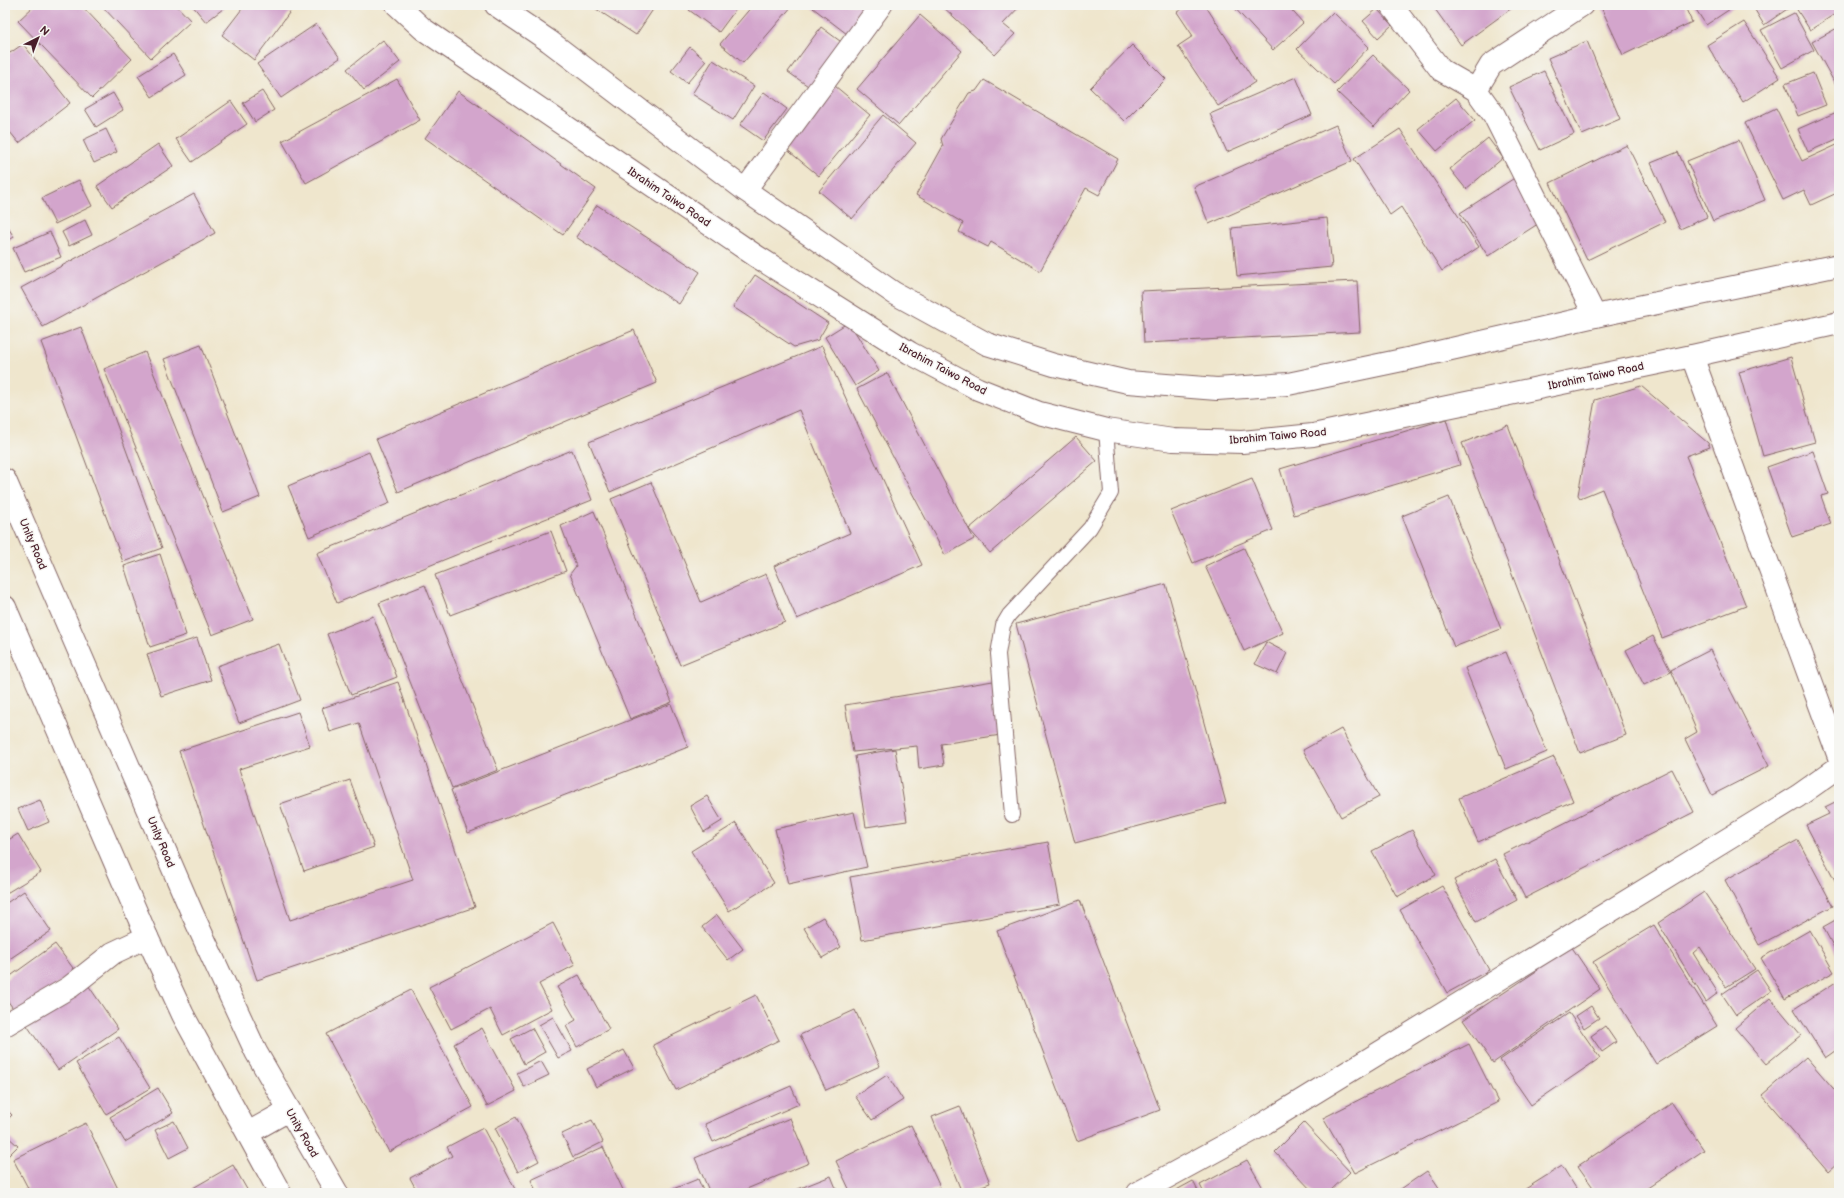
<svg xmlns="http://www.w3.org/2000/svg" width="1844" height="1198" font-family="'Balsamiq Sans',sans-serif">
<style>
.building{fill:#d3a5cc}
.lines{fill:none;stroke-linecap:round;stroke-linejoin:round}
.lane-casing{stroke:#846564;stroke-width:16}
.street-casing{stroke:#846564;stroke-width:24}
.primary-casing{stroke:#846564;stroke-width:24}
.lane{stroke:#fff;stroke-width:14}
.street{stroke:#fff;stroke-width:22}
.primary{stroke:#fff;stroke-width:22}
.labels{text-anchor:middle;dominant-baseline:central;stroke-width:3;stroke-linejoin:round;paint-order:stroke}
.street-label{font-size:11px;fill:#4a1f2b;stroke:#f6f6f2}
</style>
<rect width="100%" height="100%" fill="#f6f6f2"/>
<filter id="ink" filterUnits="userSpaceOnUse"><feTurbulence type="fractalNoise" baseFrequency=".025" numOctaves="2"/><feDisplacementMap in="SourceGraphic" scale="8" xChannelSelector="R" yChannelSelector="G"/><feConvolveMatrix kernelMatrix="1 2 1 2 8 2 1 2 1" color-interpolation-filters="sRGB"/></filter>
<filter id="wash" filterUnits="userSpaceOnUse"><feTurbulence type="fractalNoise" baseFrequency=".012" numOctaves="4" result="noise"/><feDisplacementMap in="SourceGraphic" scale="16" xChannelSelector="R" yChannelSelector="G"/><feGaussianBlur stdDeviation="0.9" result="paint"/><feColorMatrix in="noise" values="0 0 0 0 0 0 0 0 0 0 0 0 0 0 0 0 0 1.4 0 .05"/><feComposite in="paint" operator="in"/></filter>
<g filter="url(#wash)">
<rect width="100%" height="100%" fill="#efe6cd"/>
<g id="blocks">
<g class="building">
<path d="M35,5H81L132,59L92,98L18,21Z"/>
<path d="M101,5H176L191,21L151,58Z"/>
<path d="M192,5H228L206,22Z"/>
<path d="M245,5H295L254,60L222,35Z"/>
<path d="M590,5H656L636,35Z"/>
<path d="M692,5H739L719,32L689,10Z"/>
<path d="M753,5H793L743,63L720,44Z"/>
<path d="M815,5H869L847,34L813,8Z"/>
<path d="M941,5H1021L1003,24L1015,34L995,55Z"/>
<path d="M1189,5H1205L1255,82L1218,106L1178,46L1193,36L1177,12Z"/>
<path d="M1232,5H1287L1303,23L1273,50Z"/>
<path d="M1432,5H1516L1461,45Z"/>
<path d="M1600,5H1684L1692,22L1623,55Z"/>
<path d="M1693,5H1736L1706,25Z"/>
<path d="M1763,5H1793L1764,25L1755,10Z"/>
<path d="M1794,5H1833L1838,12L1810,30Z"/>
<path d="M1377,9L1392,25L1378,38L1363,21Z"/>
<path d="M1333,12L1369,47L1334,84L1297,49Z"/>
<path d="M1794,13L1814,50L1782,68L1761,30Z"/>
<path d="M920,15L962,51L899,125L857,89Z"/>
<path d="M1744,22L1780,78L1743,102L1707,45Z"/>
<path d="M316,24L340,58L281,98L257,64Z"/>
<path d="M821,27L844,44L811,88L788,72Z"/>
<path d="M1839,27V91L1812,42Z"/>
<path d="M383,40L400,62L364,90L347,69Z"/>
<path d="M1587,41L1620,119L1582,135L1548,58Z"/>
<path d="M23,44L70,103L19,143L5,126V47L10,53Z"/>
<path d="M1132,45L1166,79L1124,121L1090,88Z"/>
<path d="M690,47L706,61L687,83L671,71Z"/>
<path d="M173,54L186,75L152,97L138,76Z"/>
<path d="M1373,55L1409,90L1374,127L1337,92Z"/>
<path d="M713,60L754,86L733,120L692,94Z"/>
<path d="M1544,71L1574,134L1540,150L1509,87Z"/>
<path d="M1813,73L1826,105L1798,116L1785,84Z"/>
<path d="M1296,77L1312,115L1227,152L1210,114Z"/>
<path d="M397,79L420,120L306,183L282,141Z"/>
<path d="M984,80L1118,159L1099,195L1086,188L1040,271L991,242L988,247L959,232L963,223L916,195L943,146L941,139L969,93L976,91Z"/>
<path d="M835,86L870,115L819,176L785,148Z"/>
<path d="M262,91L274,110L255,122L243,103Z"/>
<path d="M458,91L596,189L563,235L425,138Z"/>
<path d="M764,92L787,109L763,141L740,125Z"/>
<path d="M113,93L123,110L96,127L85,109Z"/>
<path d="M1456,98L1475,120L1437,151L1418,129Z"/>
<path d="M231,101L247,124L192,162L176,139Z"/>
<path d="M1776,108L1802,161L1839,144V192L1811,205L1804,190L1783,200L1745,123Z"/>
<path d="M1839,111V138L1808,152L1798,129Z"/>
<path d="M883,115L916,143L852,219L819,191Z"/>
<path d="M1336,125L1352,161L1209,224L1194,187Z"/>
<path d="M106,129L117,152L94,163L83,140Z"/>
<path d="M1400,129L1479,247L1442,271L1401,207L1390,215L1354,159Z"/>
<path d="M1488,138L1503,158L1466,189L1450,169Z"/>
<path d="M1739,140L1765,200L1713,221L1687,161Z"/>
<path d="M158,144L173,166L112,207L97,186Z"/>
<path d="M1627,145L1665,222L1587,260L1550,183Z"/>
<path d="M1678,152L1707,217L1680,229L1651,163Z"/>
<path d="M1516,177L1544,220L1488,256L1460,213Z"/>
<path d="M79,180L92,206L55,224L42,198Z"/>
<path d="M194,194L215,233L43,327L21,288Z"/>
<path d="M597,205L700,272L679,304L576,237Z"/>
<path d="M1327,218L1332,267L1237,276L1232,228Z"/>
<path d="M85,220L92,235L69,246L62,232Z"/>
<path d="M5,223L14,237L5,243Z"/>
<path d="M50,232L61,257L24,272L13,248Z"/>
<path d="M755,275L828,323L818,340L794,347L733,307Z"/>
<path d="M1357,281L1360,332L1144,343L1141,291Z"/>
<path d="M849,322L879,371L855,386L825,337Z"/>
<path d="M81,327L162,548L123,562L41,342Z"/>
<path d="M634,330L657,383L398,492L376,439Z"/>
<path d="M201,345L260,497L223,512L164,359Z"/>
<path d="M822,346L922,565L797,619L774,566L850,533L799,410L610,492L589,442Z"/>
<path d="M145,352L253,619L212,635L104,369Z"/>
<path d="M1791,357L1815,442L1763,456L1739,372Z"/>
<path d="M887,373L974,539L945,555L857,389Z"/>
<path d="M1641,386L1708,443L1710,447L1686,456L1746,606L1662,638L1602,489L1580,498L1578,495L1595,400Z"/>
<path d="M1446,419L1460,465L1294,515L1280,469Z"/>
<path d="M1508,425L1626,735L1580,753L1462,443Z"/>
<path d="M1076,437L1097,461L990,553L969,529Z"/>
<path d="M572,450L592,500L337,603L317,553Z"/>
<path d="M1813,451L1828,494L1821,496L1831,524L1792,537L1767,467Z"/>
<path d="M369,452L390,503L309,537L288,486Z"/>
<path d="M1252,479L1273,530L1193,563L1171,511Z"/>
<path d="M651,482L701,602L766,574L785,622L680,665L611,499Z"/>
<path d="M1449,497L1501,629L1454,647L1402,516Z"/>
<path d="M594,511L672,702L630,719L570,574L576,566L561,526Z"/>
<path d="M551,531L566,571L450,615L435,575Z"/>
<path d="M1244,548L1283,633L1244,651L1205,566Z"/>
<path d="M160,554L186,635L150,647L124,566Z"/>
<path d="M1166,584L1226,803L1075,843L1016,624Z"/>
<path d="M425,585L498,770L452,788L379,603Z"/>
<path d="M373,616L397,677L351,695L327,634Z"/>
<path d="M1653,636L1671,672L1644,685L1626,650Z"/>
<path d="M197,638L211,680L161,696L147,654Z"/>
<path d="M1266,642L1287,653L1277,674L1255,664Z"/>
<path d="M279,644L300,700L239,723L217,666Z"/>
<path d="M1710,650L1769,766L1712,795L1685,739L1697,732L1671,670Z"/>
<path d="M1506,652L1547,752L1506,769L1465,668Z"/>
<path d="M993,681L1001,735L941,744L944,765L919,769L917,746L853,752L845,705Z"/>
<path d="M398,682L475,907L257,980L179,751L298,712L310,746L239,769L290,920L413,880L359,723L330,732L322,708Z"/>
<path d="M671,704L688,747L468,833L451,790Z"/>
<path d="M1341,729L1379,797L1341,817L1303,750Z"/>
<path d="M895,749L907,821L866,827L855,756Z"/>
<path d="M1554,757L1573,801L1478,842L1459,798Z"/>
<path d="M1672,769L1694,812L1525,898L1503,854Z"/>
<path d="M350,780L374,847L304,871L280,804Z"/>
<path d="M707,796L722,821L704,832L690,806Z"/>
<path d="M40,800L49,822L28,831L18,809Z"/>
<path d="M1839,800V888L1806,825L1829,814L1825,807Z"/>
<path d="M854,812L867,867L788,884L775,829Z"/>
<path d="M736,823L774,883L729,911L691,851Z"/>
<path d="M1412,830L1436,875L1397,897L1372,851Z"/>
<path d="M18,834L41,872L5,894V842Z"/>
<path d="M1798,840L1833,906L1759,945L1725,880Z"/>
<path d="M1048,842L1060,904L862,940L850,877Z"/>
<path d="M1495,859L1517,900L1476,922L1454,880Z"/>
<path d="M1442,886L1489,970L1447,993L1400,910Z"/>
<path d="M24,891L51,931L5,962V904Z"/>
<path d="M1704,892L1755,969L1726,987L1700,947L1693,953L1718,993L1706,1002L1658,923Z"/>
<path d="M1080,900L1160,1110L1077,1141L997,931Z"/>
<path d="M717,915L743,949L728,960L702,927Z"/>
<path d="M823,917L841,947L822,958L804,928Z"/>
<path d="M1839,918V957L1823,927Z"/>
<path d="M553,923L575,965L539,984L552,1009L503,1035L490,1009L451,1029L429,987Z"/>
<path d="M1654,925L1717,1026L1656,1064L1593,962Z"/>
<path d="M1810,930L1834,972L1785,999L1761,958Z"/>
<path d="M1567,940L1600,989L1493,1063L1463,1020L1538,970L1533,962Z"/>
<path d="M55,944L76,972L17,1014L5,997V980Z"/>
<path d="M1757,970L1771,991L1736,1015L1722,994Z"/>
<path d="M579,975L609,1029L577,1047L566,1026L576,1020L557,987Z"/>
<path d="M86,982L118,1029L58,1070L26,1024Z"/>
<path d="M1836,982L1839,987V1048L1825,1058L1794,1009Z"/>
<path d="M411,990L473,1107L389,1152L326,1034Z"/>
<path d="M756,995L779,1040L676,1090L653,1045Z"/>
<path d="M1770,998L1801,1035L1766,1064L1735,1028Z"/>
<path d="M1591,1006L1599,1018L1584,1028L1576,1016Z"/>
<path d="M855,1010L880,1066L826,1090L800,1035Z"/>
<path d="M1569,1013L1600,1058L1531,1105L1500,1060Z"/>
<path d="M553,1017L572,1051L558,1058L539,1025Z"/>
<path d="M1605,1026L1616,1042L1602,1052L1591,1036Z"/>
<path d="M482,1028L516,1091L487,1106L454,1044Z"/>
<path d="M532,1028L545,1052L524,1064L511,1039Z"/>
<path d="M119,1037L150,1088L106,1114L76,1063Z"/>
<path d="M1469,1044L1498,1102L1355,1173L1323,1118Z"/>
<path d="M624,1050L634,1068L596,1087L587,1069Z"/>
<path d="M1806,1057L1839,1095V1162L1828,1172L1762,1095Z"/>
<path d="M541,1061L549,1075L524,1087L517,1073Z"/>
<path d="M887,1075L903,1100L872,1120L855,1096Z"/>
<path d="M791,1086L799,1104L713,1142L705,1124Z"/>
<path d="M158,1088L173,1113L125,1142L110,1117Z"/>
<path d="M1672,1103L1704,1150L1640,1193H1597L1578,1166Z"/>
<path d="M960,1106L990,1183L962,1193L932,1117Z"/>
<path d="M5,1108L12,1115L5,1122Z"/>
<path d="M516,1117L539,1161L518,1172L495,1128Z"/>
<path d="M790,1118L809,1163L737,1193H710L695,1158Z"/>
<path d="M592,1120L603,1142L573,1157L562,1134Z"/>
<path d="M174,1121L188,1148L169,1158L155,1130Z"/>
<path d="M86,1123L120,1193H16L28,1188L13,1159Z"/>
<path d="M1304,1123L1350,1172L1328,1193H1314L1275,1152Z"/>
<path d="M911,1125L940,1187L927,1193H851L836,1161Z"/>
<path d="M483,1128L517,1193H418L410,1178L452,1156L447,1147Z"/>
<path d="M5,1134L18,1146L5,1159Z"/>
<path d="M603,1147L623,1190L616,1193H537L531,1180Z"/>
<path d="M1247,1160L1266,1193H1204L1200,1185Z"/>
<path d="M233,1165L249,1193H196L193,1188Z"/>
<path d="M1562,1166L1579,1193H1519Z"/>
<path d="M1427,1171L1442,1193H1395Z"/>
<path d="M831,1176L838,1193H788Z"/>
<path d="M698,1179L704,1193H663Z"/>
<path d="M1193,1181L1199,1193H1171Z"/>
</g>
</g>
</g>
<g filter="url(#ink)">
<use href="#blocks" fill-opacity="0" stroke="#846564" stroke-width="1"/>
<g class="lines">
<g class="lane-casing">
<path id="lane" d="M1012,815L998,654L1003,625L1009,615L1090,528L1111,493L1106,430"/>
</g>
<g class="street-casing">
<g id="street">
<path d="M1391,5L1441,70L1476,90L1494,115L1595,316"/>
<path d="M1476,90L1491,65L1582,5"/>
<path d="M745,190L881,5"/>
<path d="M1692,356L1839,757"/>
<path d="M5,1025L70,987L113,953L147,937"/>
<path d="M1138,1193L1255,1129L1798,796L1839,767"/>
</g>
</g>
<g class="primary-casing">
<g id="primary">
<path d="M397,5L423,29L756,256L910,353L978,389L1039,413L1106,430L1173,440L1242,442L1313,435L1692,356L1839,323"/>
<path d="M496,5L549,41L745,190L894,293L987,344L1054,365L1128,382L1217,389L1288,384L1412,358L1595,316L1839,265"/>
<path d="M5,480L193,915L256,1052L337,1193"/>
<path d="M5,607L147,937L183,1015L280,1193"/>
<path d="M248,1133L289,1110"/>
</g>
</g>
<use href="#lane" class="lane"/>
<use href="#street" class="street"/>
<use href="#primary" class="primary"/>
</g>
</g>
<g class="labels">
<g class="street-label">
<text transform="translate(669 197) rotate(34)">Ibrahim Taiwo Road</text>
<text transform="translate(943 369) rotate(28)">Ibrahim Taiwo Road</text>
<text transform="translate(1596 376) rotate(-12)">Ibrahim Taiwo Road</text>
<text transform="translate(1278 436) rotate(-5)">Ibrahim Taiwo Road</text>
<text transform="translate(33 544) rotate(67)">Unity Road</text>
<text transform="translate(161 842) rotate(67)">Unity Road</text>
<text transform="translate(302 1133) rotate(60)">Unity Road</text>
</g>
</g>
<rect width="1844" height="1198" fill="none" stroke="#f6f6f2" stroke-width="20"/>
<g transform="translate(38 38) rotate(42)" stroke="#f6f6f2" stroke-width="3" paint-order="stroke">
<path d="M0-3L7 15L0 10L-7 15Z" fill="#4a1f2b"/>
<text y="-6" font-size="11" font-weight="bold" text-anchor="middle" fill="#4a1f2b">N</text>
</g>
</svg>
